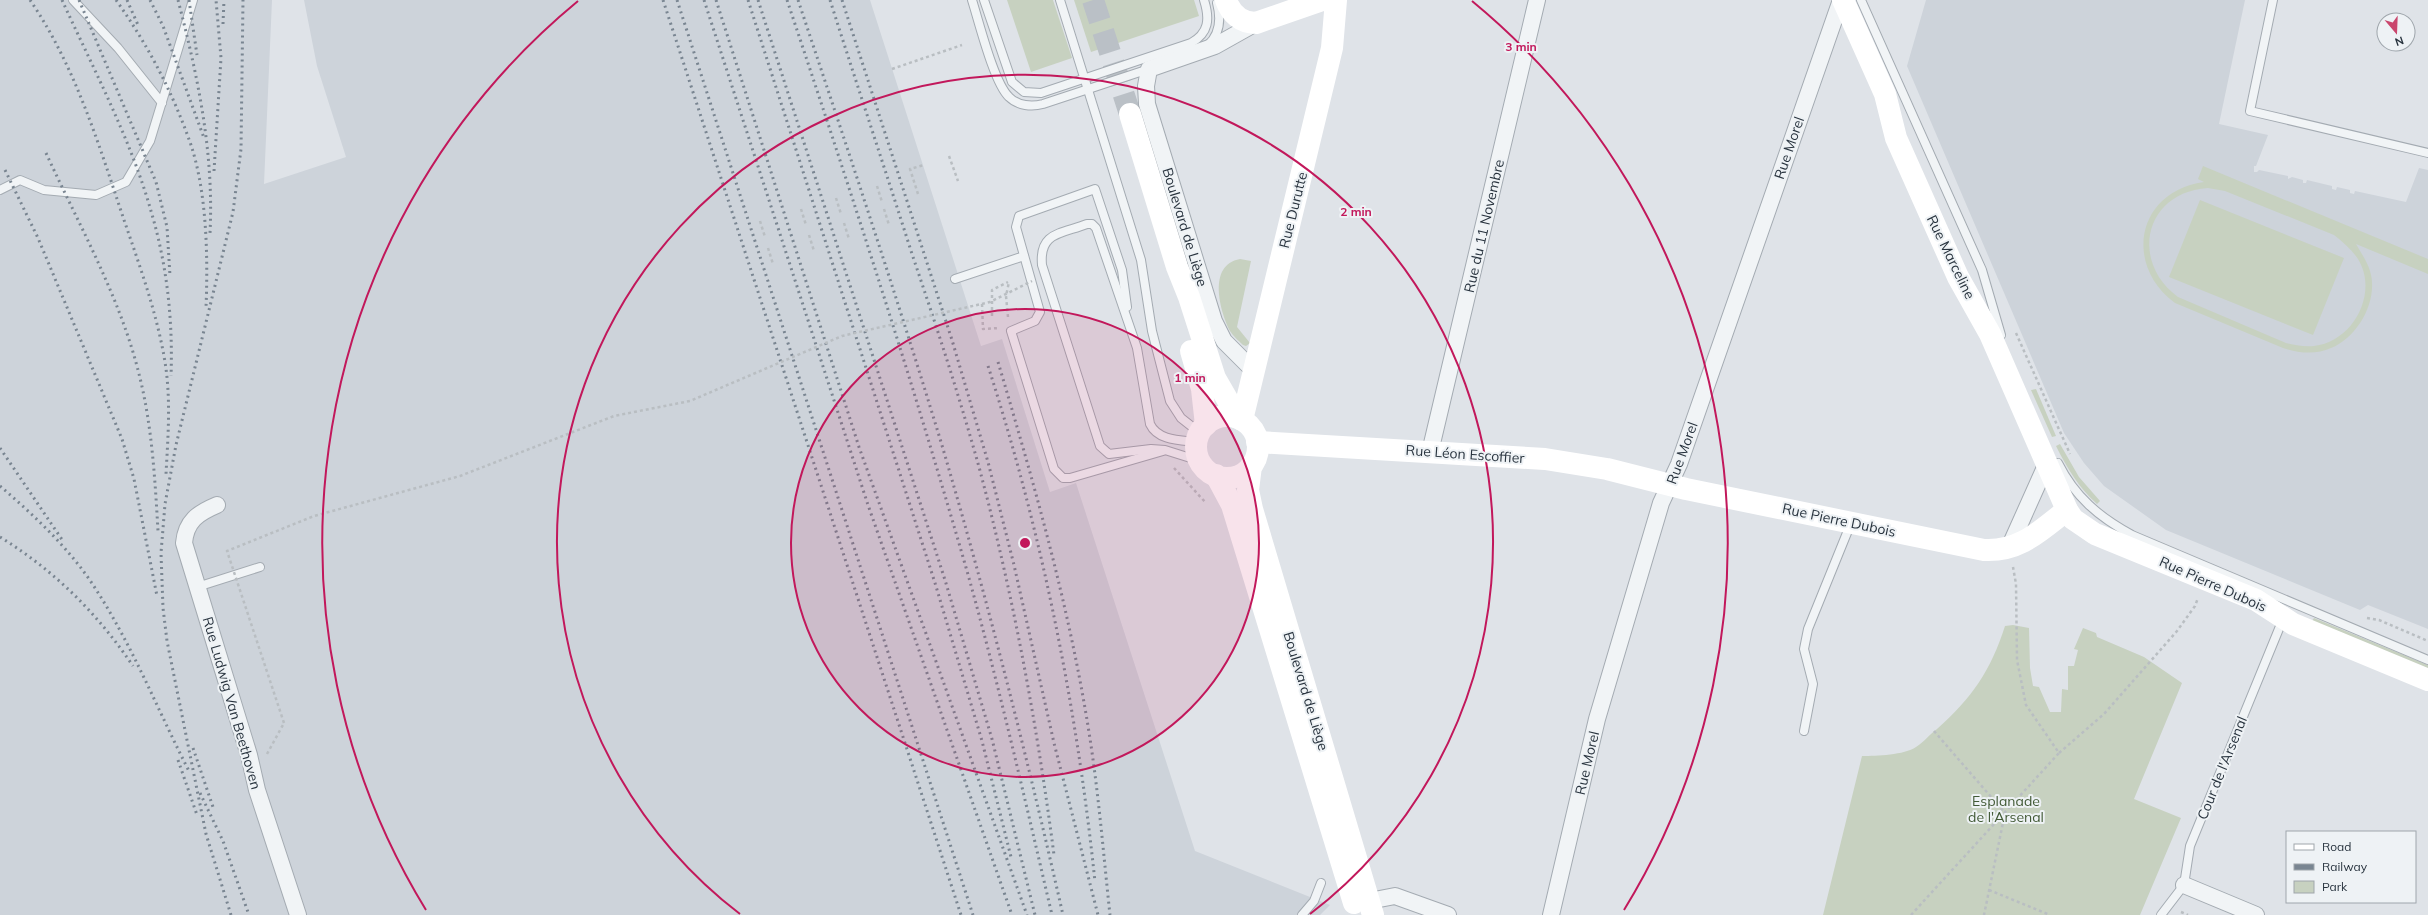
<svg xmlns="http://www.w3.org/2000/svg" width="2428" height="915" font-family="Mulish,sans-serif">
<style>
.built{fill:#cdd3da}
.green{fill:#c7d1c0;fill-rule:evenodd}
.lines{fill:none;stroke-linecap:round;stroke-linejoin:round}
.secondary-tunnel{stroke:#bac0c6;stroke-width:22;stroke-dasharray:22 11;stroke-linecap:butt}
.lane-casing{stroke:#a4abb2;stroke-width:10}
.street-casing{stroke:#a4abb2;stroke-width:18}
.path{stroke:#b9bec2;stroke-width:2.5;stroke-dasharray:3 3;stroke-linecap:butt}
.lane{stroke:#f1f4f6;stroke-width:8}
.street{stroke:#f1f4f6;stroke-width:16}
.secondary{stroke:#fff;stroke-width:22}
.rail{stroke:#798591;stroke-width:3;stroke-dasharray:2 4;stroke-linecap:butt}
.path-bridge{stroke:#b9bec2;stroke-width:2.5;stroke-dasharray:3 3;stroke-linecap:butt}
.ring{fill:none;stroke:#c2185b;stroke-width:2}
.labels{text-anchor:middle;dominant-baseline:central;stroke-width:4;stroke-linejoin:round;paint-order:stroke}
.street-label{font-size:14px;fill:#28333e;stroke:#eef2f5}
.park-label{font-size:14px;fill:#425a36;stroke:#eef2f5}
.centre{fill:#c2185b;stroke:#eef2f5;stroke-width:2}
.ring-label{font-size:12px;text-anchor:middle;font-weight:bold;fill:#c2185b;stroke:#eef2f5;stroke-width:4;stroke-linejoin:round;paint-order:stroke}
</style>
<rect width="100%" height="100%" fill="#dfe3e8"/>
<g class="built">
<path d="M0,0H272L264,184L346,157L317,66L304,0H870L981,346L1002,339L1050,492L1076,483L1195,851L1330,905L1320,915H0Z"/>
<path d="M1926,0H2245L2219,124L2268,135L2256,166H2254V172H2257L2259,170L2288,176V179L2292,177L2303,180V183H2306L2307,180L2332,186V189L2336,190L2337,187L2350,190V193L2354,194L2355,191L2406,202L2419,168L2428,170V629L2368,605L2360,610L2166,530L2104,486L2084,463L2064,433L1907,66Z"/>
</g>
<g class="green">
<path d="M1007,0H1053L1072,58L1031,72Z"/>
<path d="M1074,0H1194L1199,16L1091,52Z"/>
<path d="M2203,166L2428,259V274L2356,244C2361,253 2367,261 2370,271C2379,300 2358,337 2331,348C2316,355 2299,353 2283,348L2175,303C2123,265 2137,191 2204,182L2198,179ZM2208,188L2225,191L2334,235C2343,242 2352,250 2358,259C2379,293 2353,342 2314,346C2304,347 2295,345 2286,343L2178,297C2129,261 2145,192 2208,188Z"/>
<path d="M2200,200L2344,258L2313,335L2169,277Z"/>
<path d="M1240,259L1251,261L1237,327L1250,343L1246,346L1243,345C1239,341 1233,336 1230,331C1220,311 1207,265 1240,259Z"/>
<path d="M2036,389L2056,436L2052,437L2031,390Z"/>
<path d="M2060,444L2079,477L2100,501L2097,504C2079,488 2067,468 2056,446Z"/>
<path d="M2314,618L2428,665V670L2312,621Z"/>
<path d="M2013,625L2029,628L2030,668L2033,686L2039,687L2050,712H2061L2062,689L2068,690V666H2074L2078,650L2074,649L2083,628L2096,633L2097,637L2144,657L2182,683L2134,799L2181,818L2140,915H1823L1862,756C1877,756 1904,755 1916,747C1924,742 1930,734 1937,729C1972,698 1991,670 2005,626Z"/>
</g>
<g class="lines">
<path class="secondary-tunnel" d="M1093,0L1130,114"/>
<g class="lane-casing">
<g id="lane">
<path d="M73,0L118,48L162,103"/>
<path d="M972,0C979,22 994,83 1009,97C1018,106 1032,107 1043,104L1149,69"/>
<path d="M984,0L1012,82L1024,92L1041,93L1191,43C1209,33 1210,19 1204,0"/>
<path d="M1060,0L1141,260L1152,331L1170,401L1181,418L1200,433"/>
<path d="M1861,0L1982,270L2001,335"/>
<path d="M2273,0L2250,111L2428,153"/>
<path d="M1208,45C1220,34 1221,18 1217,3"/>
<path d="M0,190L20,180L44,190L96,195L126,182L150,141L193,0"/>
<path d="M955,279L1024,256"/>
<path d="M1127,307L1122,270L1095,189L1019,216L1016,227L1040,312L1035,321L1011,331L1054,469L1063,478H1070L1163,451"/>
<path d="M1197,442C1181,440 1158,441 1150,424L1137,348L1096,228L1092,224H1087C1061,234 1039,232 1042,265L1100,446L1109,454L1151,449L1165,450L1200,461"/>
<path d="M2058,463C2075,497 2099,517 2132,535L2428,660"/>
<path d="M197,587L260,567"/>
<path d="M1804,731L1813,684L1804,649L1808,629L1851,523"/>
<path d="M1302,915L1314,901L1321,883"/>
<path d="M2161,915L2184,885L2190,846L2283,619"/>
</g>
</g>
<g class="street-casing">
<g id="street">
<path d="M1254,371L1224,341L1214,321L1147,104L1146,86L1149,69L1215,46L1256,23"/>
<path d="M1430,452L1537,0"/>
<path d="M217,505C198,513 186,521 184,543L249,755L257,790L298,915"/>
<path d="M2009,548L2047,463"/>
<path d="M2184,885L2256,915"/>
<path d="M1359,903L1395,896L1448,915"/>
<path d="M1551,915L1597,719L1661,503L1679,464L1841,0"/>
</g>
</g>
<g class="path">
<path d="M892,69L962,45"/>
<path d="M949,156L958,181"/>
<path d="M877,186L882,202"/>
<path d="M918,194L910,169L924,165"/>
<path d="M836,198L841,214"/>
<path d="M801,209L806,225"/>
<path d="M884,209L889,225"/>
<path d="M760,221L765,237"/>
<path d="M844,223L849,239"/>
<path d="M809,235L814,251"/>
<path d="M768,248L773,264"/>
<path d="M982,304L983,329L999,328"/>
<path d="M992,316V290L1008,282"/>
<path d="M1008,317L1006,296L1009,282"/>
<path d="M2016,333L2070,454"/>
<path d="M1174,468L1206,503"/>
<path d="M2367,618L2379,620L2428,641"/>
<path d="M1934,731L2005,813L1984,915"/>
<path d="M2059,753L2104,714L2177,631L2195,606L2198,598"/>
<path d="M267,754L284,723"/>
<path d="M1989,890L2050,915"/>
<path d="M2181,912L2188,915"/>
<path d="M1911,915L2059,753L2026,705L2017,660L2016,584L2013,567"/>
</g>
<use href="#lane" class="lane"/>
<use href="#street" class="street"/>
<g class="secondary">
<path d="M1226,0C1231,14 1241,23 1256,23L1322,0"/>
<path d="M1843,0L1885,94L1896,138L1958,277L1990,334L2067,510L2073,519L2095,534L2256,600L2293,624L2428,680"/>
<path d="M1130,114L1177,267L1189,297L1215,378L1238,418"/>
<path d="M1191,351L1202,389L1206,425"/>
<circle cx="1227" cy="447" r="31"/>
<path d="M1242,420L1332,48L1336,0"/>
<path d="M1257,442L1545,459L1607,469L1686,489L1984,550C2020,552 2041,530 2067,510"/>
<path d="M1251,466L1248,490L1252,509L1373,915"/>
<path d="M1216,475L1232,505L1354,903"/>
</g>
<g class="rail">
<path d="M30,0C75,66 98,142 123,217C139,264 157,313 165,362C171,399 168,437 166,474"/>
<path d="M62,0C93,68 131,140 151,211C167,265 173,320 171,376"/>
<path d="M79,0L156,182L167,227L170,276"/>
<path d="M116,0C148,45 173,93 191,145C207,194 208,257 206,308"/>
<path d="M127,0L138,25"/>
<path d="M150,0L163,26L204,138"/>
<path d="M178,0C198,77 214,153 210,233"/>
<path d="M189,0L197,55"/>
<path d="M663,0L961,915"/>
<path d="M677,0L973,915"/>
<path d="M704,0L868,505L1012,915"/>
<path d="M716,0L859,447L1027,915"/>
<path d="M748,0L935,583L982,741L1011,857"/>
<path d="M758,0L945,580L992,739L1035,915"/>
<path d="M787,0C850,189 912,379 967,571C999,685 1025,800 1052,915"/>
<path d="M798,0C847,147 896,294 941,442C987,598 1027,756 1063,915"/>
<path d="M830,0C857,85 885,169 912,254C936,325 959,395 979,467C1013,594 1037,724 1054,855"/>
<path d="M842,0L952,340L988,462L1014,565L1054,743L1098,915"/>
<path d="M223,24L224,0"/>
<path d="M46,153C79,225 120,297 139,374C152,425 155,479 158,531"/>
<path d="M5,170L38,238L122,439L134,479L157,596"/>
<path d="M214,171L221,58L216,0"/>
<path d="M998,362C1033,480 1067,599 1087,720C1098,785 1103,850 1110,915"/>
<path d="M988,366C1042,533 1077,708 1095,882"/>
<path d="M0,448L63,541"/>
<path d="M0,486C36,517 72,551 97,591C134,649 159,713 190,773"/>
<path d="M0,537C55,571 97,613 133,666"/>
<path d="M193,748L214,810"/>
<path d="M178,760L197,815"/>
<path d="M200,793L223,841L249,915"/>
<path d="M231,915L206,834L167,641L163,608L161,553L165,504L176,445L233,212L241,149L243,0"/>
</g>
<path class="path-bridge" d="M284,723L227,551L314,516L460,476L614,416L690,401L842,336L990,302L1032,281"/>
</g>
<circle cx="1025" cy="543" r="234" fill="#c2185b" fill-opacity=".12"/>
<g class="ring">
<circle cx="1025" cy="543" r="234"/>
<path d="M740 914A468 468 0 1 1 1310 914"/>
<path d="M426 910A702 702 0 0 1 578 1M1472 1A702 702 0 0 1 1624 910"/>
</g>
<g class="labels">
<g class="street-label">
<text transform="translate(1789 148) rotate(-71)">Rue Morel</text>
<text transform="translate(1293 210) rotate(-76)">Rue Durutte</text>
<text transform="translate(1484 226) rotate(-77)">Rue du 11 Novembre</text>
<text transform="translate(1185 227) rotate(73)">Boulevard de Liège</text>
<text transform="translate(1951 257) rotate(64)">Rue Marceline</text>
<text transform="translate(1682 453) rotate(-70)">Rue Morel</text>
<text transform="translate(1465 454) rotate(4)">Rue Léon Escoffier</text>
<text transform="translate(1839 520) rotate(12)">Rue Pierre Dubois</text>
<text transform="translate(2213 584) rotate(24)">Rue Pierre Dubois</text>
<text transform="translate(1306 691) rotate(73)">Boulevard de Liège</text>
<text transform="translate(232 703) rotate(74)">Rue Ludwig Van Beethoven</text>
<text transform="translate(1587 763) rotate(-77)">Rue Morel</text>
<text transform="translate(2222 768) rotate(-68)">Cour de l'Arsenal</text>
</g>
<g class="park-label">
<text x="2006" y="801">Esplanade<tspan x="2006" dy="16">de l'Arsenal</tspan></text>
</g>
</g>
<circle cx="1025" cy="543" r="6" class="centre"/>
<g class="ring-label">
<text x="1521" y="51">3 min</text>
<text x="1356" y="216">2 min</text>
<text x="1190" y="382">1 min</text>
</g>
<rect x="2286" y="831" width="130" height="72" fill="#eef2f5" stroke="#9fa6ac"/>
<rect x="2294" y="844" width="20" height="6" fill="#ffffff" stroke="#9fa6ac"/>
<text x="2322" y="851" font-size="12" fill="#28333e">Road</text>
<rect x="2294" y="864" width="20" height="6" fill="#798591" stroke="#9fa6ac"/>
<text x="2322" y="871" font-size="12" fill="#28333e">Railway</text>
<rect x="2294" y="881" width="20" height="12" fill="#c7d1c0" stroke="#9fa6ac"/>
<text x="2322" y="891" font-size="12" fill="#28333e">Park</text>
<g transform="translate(2396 32) rotate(161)"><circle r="19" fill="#eef2f5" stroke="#9fa6ac"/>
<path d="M0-3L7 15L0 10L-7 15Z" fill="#ca466d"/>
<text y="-6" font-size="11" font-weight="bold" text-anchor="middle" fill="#28333e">N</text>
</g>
</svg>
